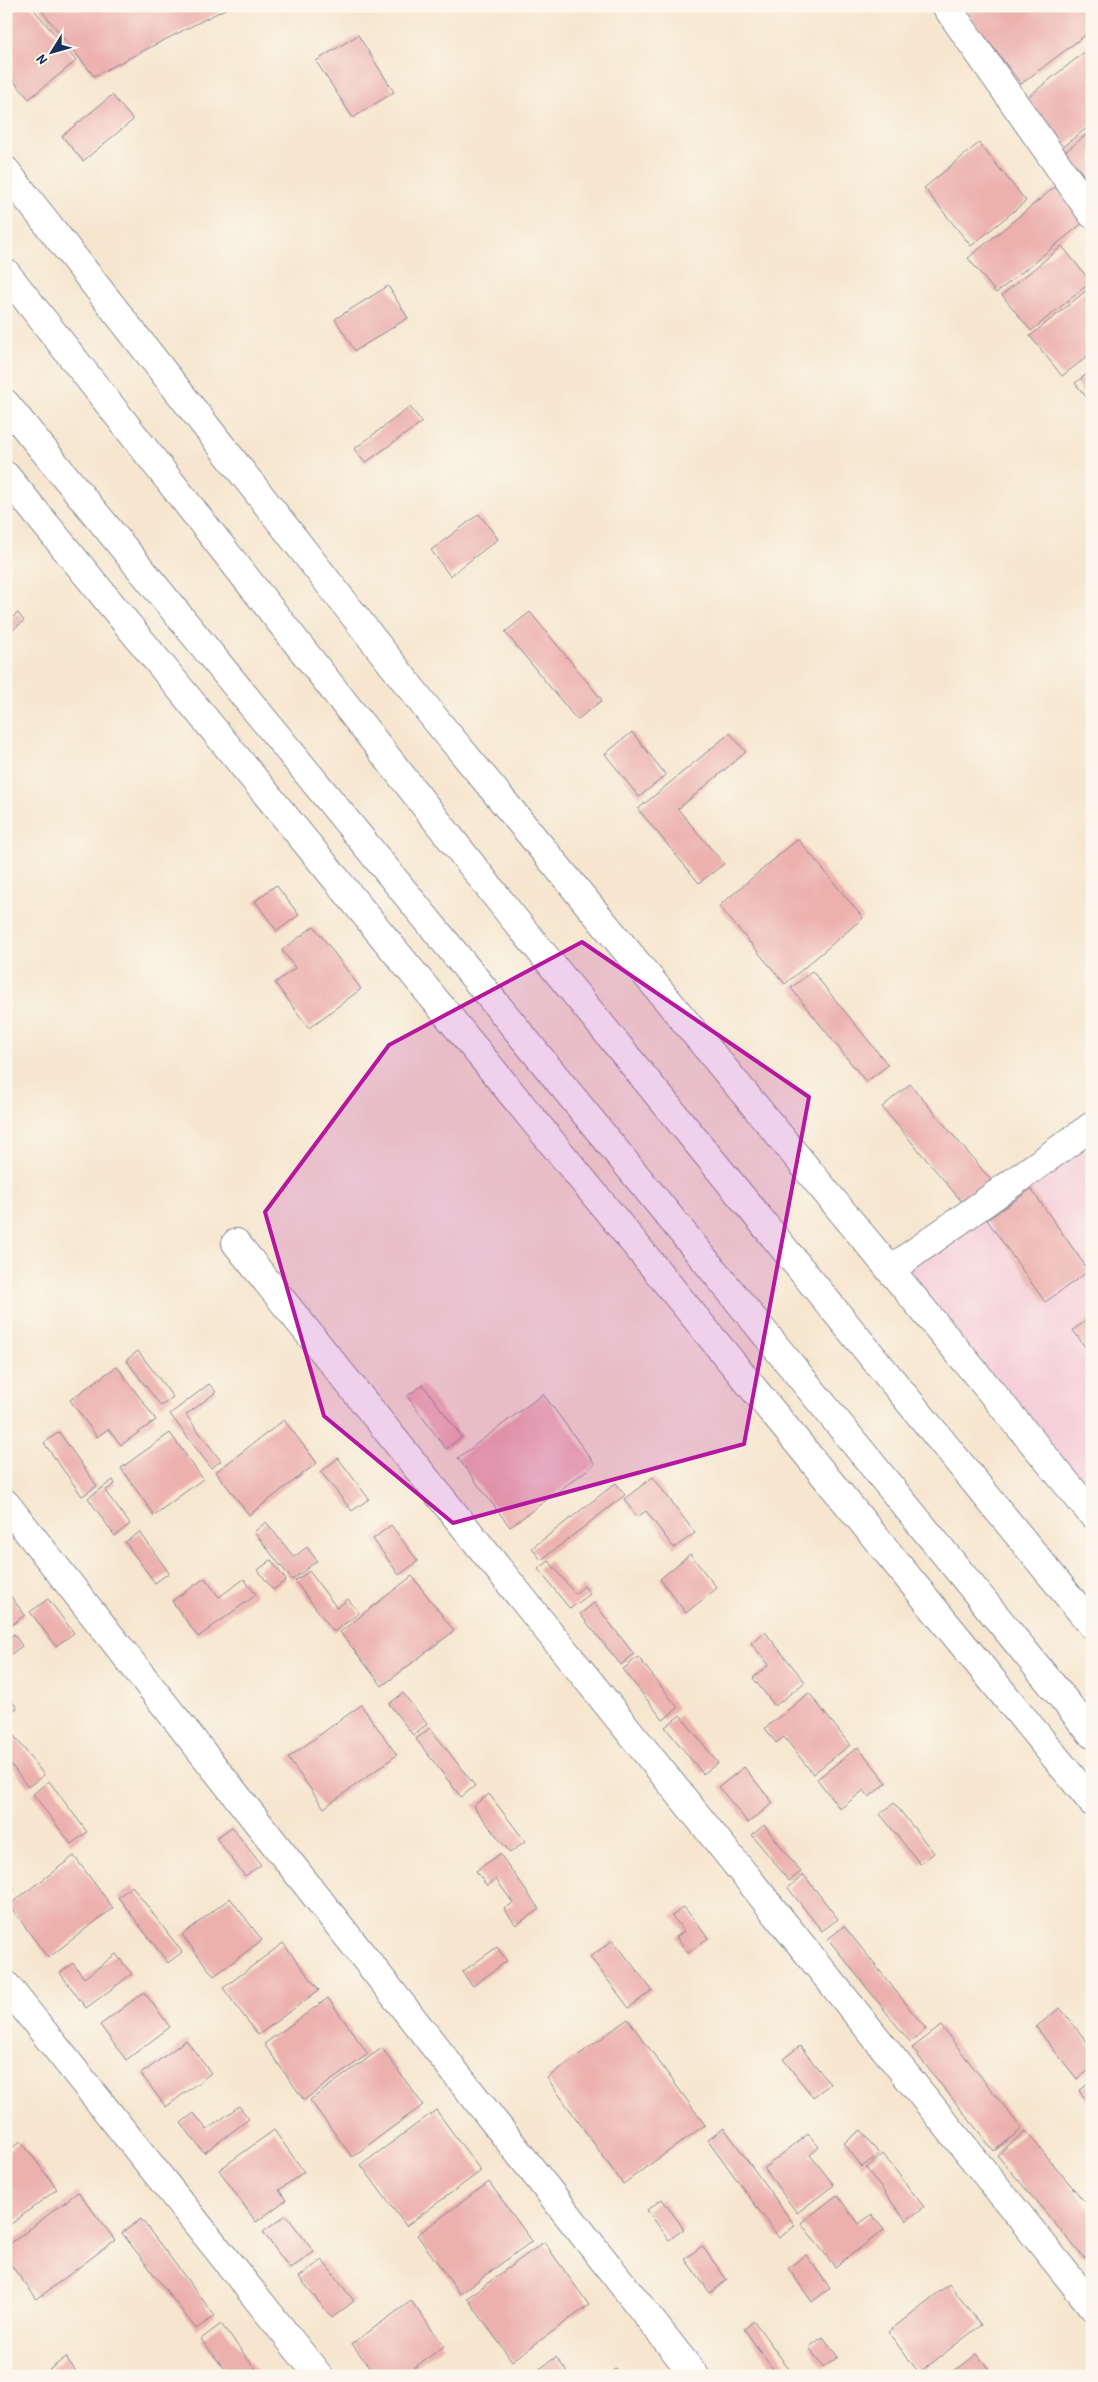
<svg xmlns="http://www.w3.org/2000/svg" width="1098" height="2382" font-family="'Patrick Hand',sans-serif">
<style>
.built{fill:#f5cfda}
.building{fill:#ecb0ad}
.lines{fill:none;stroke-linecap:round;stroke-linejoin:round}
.minor-casing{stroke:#888a96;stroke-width:30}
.major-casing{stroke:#888a96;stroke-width:30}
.minor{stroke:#fff;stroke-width:28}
.major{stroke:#fff;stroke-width:28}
.marked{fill:#b5179e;fill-opacity:0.2;stroke:#b5179e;stroke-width:4;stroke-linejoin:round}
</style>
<rect width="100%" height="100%" fill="#fbf7ec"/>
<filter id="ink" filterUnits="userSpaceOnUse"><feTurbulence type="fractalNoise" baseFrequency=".02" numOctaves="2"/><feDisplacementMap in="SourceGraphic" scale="10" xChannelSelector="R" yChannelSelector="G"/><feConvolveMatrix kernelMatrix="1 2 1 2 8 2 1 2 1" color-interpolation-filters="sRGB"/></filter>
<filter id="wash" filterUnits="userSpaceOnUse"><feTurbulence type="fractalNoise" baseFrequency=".0096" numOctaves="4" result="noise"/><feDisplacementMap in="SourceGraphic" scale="20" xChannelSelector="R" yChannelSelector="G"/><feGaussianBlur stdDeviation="1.12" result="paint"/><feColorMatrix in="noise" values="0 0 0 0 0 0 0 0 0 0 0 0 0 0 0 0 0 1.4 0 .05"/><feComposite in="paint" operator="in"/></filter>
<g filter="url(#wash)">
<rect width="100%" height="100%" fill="#f6e6cf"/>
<path class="built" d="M1092,1126V1514L890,1270Z"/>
<g id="blocks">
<g class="building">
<path d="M31,6L76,61L29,99L6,72V7Z"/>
<path d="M38,6H231L94,76Z"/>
<path d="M962,6H1092V30L1021,84Z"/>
<path d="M358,35L394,92L353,118L316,61Z"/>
<path d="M1092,46V124L1062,147L1024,100Z"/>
<path d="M112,95L133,120L83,161L62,136Z"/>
<path d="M1092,130V185L1065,152Z"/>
<path d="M979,143L1026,201L971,246L924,188Z"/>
<path d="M1055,187L1084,222L996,293L968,258Z"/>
<path d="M1062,246L1091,282L1031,331L1002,295Z"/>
<path d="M388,286L408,318L355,351L335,319Z"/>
<path d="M1092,286V353L1062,376L1030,336Z"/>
<path d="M1092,370V404L1075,383Z"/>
<path d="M410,407L422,422L365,463L354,449Z"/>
<path d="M479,514L498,539L450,576L431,550Z"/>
<path d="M530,612L602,700L577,720L505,632Z"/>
<path d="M18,613L24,621L6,635V622Z"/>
<path d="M632,732L666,775L639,797L605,754Z"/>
<path d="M730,733L746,752L678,809L724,864L699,883L638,809Z"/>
<path d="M798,839L863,918L785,984L719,906Z"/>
<path d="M276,885L299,915L277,931L255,901Z"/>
<path d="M314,926L361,989L309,1028L275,983L295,968L282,950Z"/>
<path d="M812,971L888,1065L866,1082L791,988Z"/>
<path d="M910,1084L991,1180L963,1203L882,1107Z"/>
<path d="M1031,1189L1089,1271L1045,1302L987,1220Z"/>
<path d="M1092,1317V1357L1073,1330Z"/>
<path d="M138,1351L173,1397L161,1406L126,1360Z"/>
<path d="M117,1366L156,1420L121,1445L108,1429L97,1437L70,1400Z"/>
<path d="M209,1384L216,1392L186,1415L221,1461L211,1468L170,1414Z"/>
<path d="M423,1385L462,1437L446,1449L407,1396Z"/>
<path d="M543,1394L595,1464L510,1527L458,1458Z"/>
<path d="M284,1420L317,1463L249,1515L216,1472Z"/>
<path d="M59,1432L97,1486L82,1496L44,1443Z"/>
<path d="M170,1433L203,1479L154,1515L121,1468Z"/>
<path d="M338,1458L369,1499L352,1511L321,1472Z"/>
<path d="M653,1477L695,1533L674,1548L646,1511L637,1517L624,1499Z"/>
<path d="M113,1480L115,1484L105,1491L130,1524L115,1536L88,1498Z"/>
<path d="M616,1483L625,1495L541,1560L532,1548Z"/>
<path d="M266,1522L294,1557L307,1547L317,1561L292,1580L254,1532Z"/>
<path d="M391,1525L418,1561L399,1575L373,1539Z"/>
<path d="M140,1532L169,1573L155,1583L125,1542Z"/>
<path d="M690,1554L717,1588L686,1613L660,1579Z"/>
<path d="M271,1560L286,1580L273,1590L258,1570Z"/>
<path d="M549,1561L575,1594L584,1586L590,1594L570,1609L538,1569Z"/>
<path d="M309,1571L337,1608L348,1599L359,1613L334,1632L295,1581Z"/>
<path d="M412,1576L454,1631L382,1686L340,1632Z"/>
<path d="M205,1578L219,1597L244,1579L256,1595L198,1637L172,1601Z"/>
<path d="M6,1590L25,1615L6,1629Z"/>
<path d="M48,1599L74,1633L56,1646L30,1612Z"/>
<path d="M594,1603L634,1654L621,1665L580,1614Z"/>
<path d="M765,1632L805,1682L775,1706L753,1678L769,1665L751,1643Z"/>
<path d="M14,1634L22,1646L6,1658V1640Z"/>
<path d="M638,1657L678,1708L663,1720L623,1669Z"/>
<path d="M6,1693L17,1708L6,1716Z"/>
<path d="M403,1693L427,1724L413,1735L389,1704Z"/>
<path d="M809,1693L850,1745L813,1774L784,1737L776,1743L765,1728Z"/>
<path d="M361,1705L397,1755L324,1808L288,1758Z"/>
<path d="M680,1715L718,1763L703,1774L665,1727Z"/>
<path d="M6,1725L44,1775L28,1787L6,1758Z"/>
<path d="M430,1728L475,1786L461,1797L416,1739Z"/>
<path d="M858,1747L887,1783L869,1797L864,1790L840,1809L817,1779Z"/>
<path d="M744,1767L773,1803L748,1823L719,1787Z"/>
<path d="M49,1781L87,1832L71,1844L33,1794Z"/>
<path d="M489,1794L525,1841L510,1853L473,1806Z"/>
<path d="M894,1803L934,1853L920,1864L880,1814Z"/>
<path d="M764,1825L801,1872L789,1881L752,1835Z"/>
<path d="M232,1827L261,1865L245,1876L216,1838Z"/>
<path d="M500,1854L539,1909L516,1925L504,1909L513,1903L496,1879L487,1886L476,1871Z"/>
<path d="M74,1856L113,1908L48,1958L9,1905Z"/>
<path d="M804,1875L838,1919L822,1931L788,1888Z"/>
<path d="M6,1883L13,1891L6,1896Z"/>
<path d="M132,1886L182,1952L168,1963L118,1897Z"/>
<path d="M230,1898L262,1940L214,1976L182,1935Z"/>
<path d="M684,1907L708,1938L688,1953L676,1937L684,1931L672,1916Z"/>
<path d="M844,1926L926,2029L910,2042L828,1939Z"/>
<path d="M613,1940L652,1990L629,2008L590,1957Z"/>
<path d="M283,1943L319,1990L258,2035L223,1988Z"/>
<path d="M497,1947L507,1961L473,1986L462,1972Z"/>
<path d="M116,1954L132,1974L86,2008L60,1973L73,1963L84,1978Z"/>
<path d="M144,1992L170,2027L126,2060L100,2025Z"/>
<path d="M328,1998L368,2054L304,2100L264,2044Z"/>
<path d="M1060,2008L1092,2048V2068L1077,2079L1036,2027Z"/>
<path d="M628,2019L705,2125L623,2184L547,2078Z"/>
<path d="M941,2026L1022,2129L994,2151L912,2048Z"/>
<path d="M186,2040L211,2073L166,2107L141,2074Z"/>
<path d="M800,2046L830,2084L813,2097L783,2059Z"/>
<path d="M382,2048L423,2105L352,2157L310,2100Z"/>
<path d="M1092,2081V2106L1079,2091Z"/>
<path d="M239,2106L249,2119L204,2153L181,2123L194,2113L207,2130Z"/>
<path d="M436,2110L481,2171L406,2226L361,2165Z"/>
<path d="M724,2128L795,2226L779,2238L708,2140Z"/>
<path d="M274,2130L304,2172L279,2190L286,2200L256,2222L219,2170Z"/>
<path d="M861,2130L879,2154L862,2167L844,2143Z"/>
<path d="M1026,2131L1092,2211V2252L1084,2258L997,2155Z"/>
<path d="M808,2134L819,2147L810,2155L834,2185L797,2213L764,2168Z"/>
<path d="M21,2141L57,2189L6,2228V2152Z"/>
<path d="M883,2154L924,2207L906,2221L866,2168Z"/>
<path d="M489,2182L532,2241L460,2294L417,2235Z"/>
<path d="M78,2192L115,2240L37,2299L6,2259V2247Z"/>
<path d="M837,2195L859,2224L872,2214L884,2230L835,2267L801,2223Z"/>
<path d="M662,2199L684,2229L669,2240L647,2210Z"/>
<path d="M286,2215L314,2252L290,2269L263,2232Z"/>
<path d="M141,2219L215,2316L196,2329L122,2233Z"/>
<path d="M544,2242L589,2305L512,2361L467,2298Z"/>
<path d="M702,2246L727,2280L710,2293L685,2259Z"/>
<path d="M806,2255L830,2288L812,2302L788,2268Z"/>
<path d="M322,2260L354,2301L332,2318L299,2277Z"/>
<path d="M949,2284L981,2325L919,2373L888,2332Z"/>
<path d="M411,2301L444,2346L403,2376H376L352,2344Z"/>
<path d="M754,2321L794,2376H778L744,2329Z"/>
<path d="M221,2324L261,2376H230L201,2339Z"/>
<path d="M823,2337L838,2357L823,2368L809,2347Z"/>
<path d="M977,2354L994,2376H948Z"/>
<path d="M66,2357L79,2376H53L49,2370Z"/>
<path d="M556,2357L570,2376H530Z"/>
<path d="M6,2366L14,2376H6Z"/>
<path d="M615,2369L620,2376H606Z"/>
</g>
</g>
</g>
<g filter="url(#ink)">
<use href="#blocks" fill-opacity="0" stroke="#888a96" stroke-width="1"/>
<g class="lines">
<g class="minor-casing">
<g id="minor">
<path d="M946,6L1092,214"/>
<path d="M6,171L436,720L1092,1514"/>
<path d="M6,476L1092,1802"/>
<path d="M236,1243L1092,2306"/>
<path d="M890,1270L1092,1126"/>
<path d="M6,1504L695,2376"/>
<path d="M6,1985L319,2376"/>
</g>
</g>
<g class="major-casing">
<g id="major">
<path d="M6,273L511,915L1092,1625"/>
<path d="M6,404L1092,1734"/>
</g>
</g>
<use href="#minor" class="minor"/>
<use href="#major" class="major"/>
</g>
</g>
<path class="marked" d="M582,942L809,1097L744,1444L453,1523L324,1416L265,1212L389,1045Z"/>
<rect width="1098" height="2382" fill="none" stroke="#fbf7ec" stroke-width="25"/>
<g transform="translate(52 52) rotate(233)" stroke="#fbf7ec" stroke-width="4" paint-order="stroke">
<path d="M0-4L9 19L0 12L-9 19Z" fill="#1b2f5e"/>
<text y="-8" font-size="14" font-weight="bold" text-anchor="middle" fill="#1b2f5e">N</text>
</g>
</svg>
